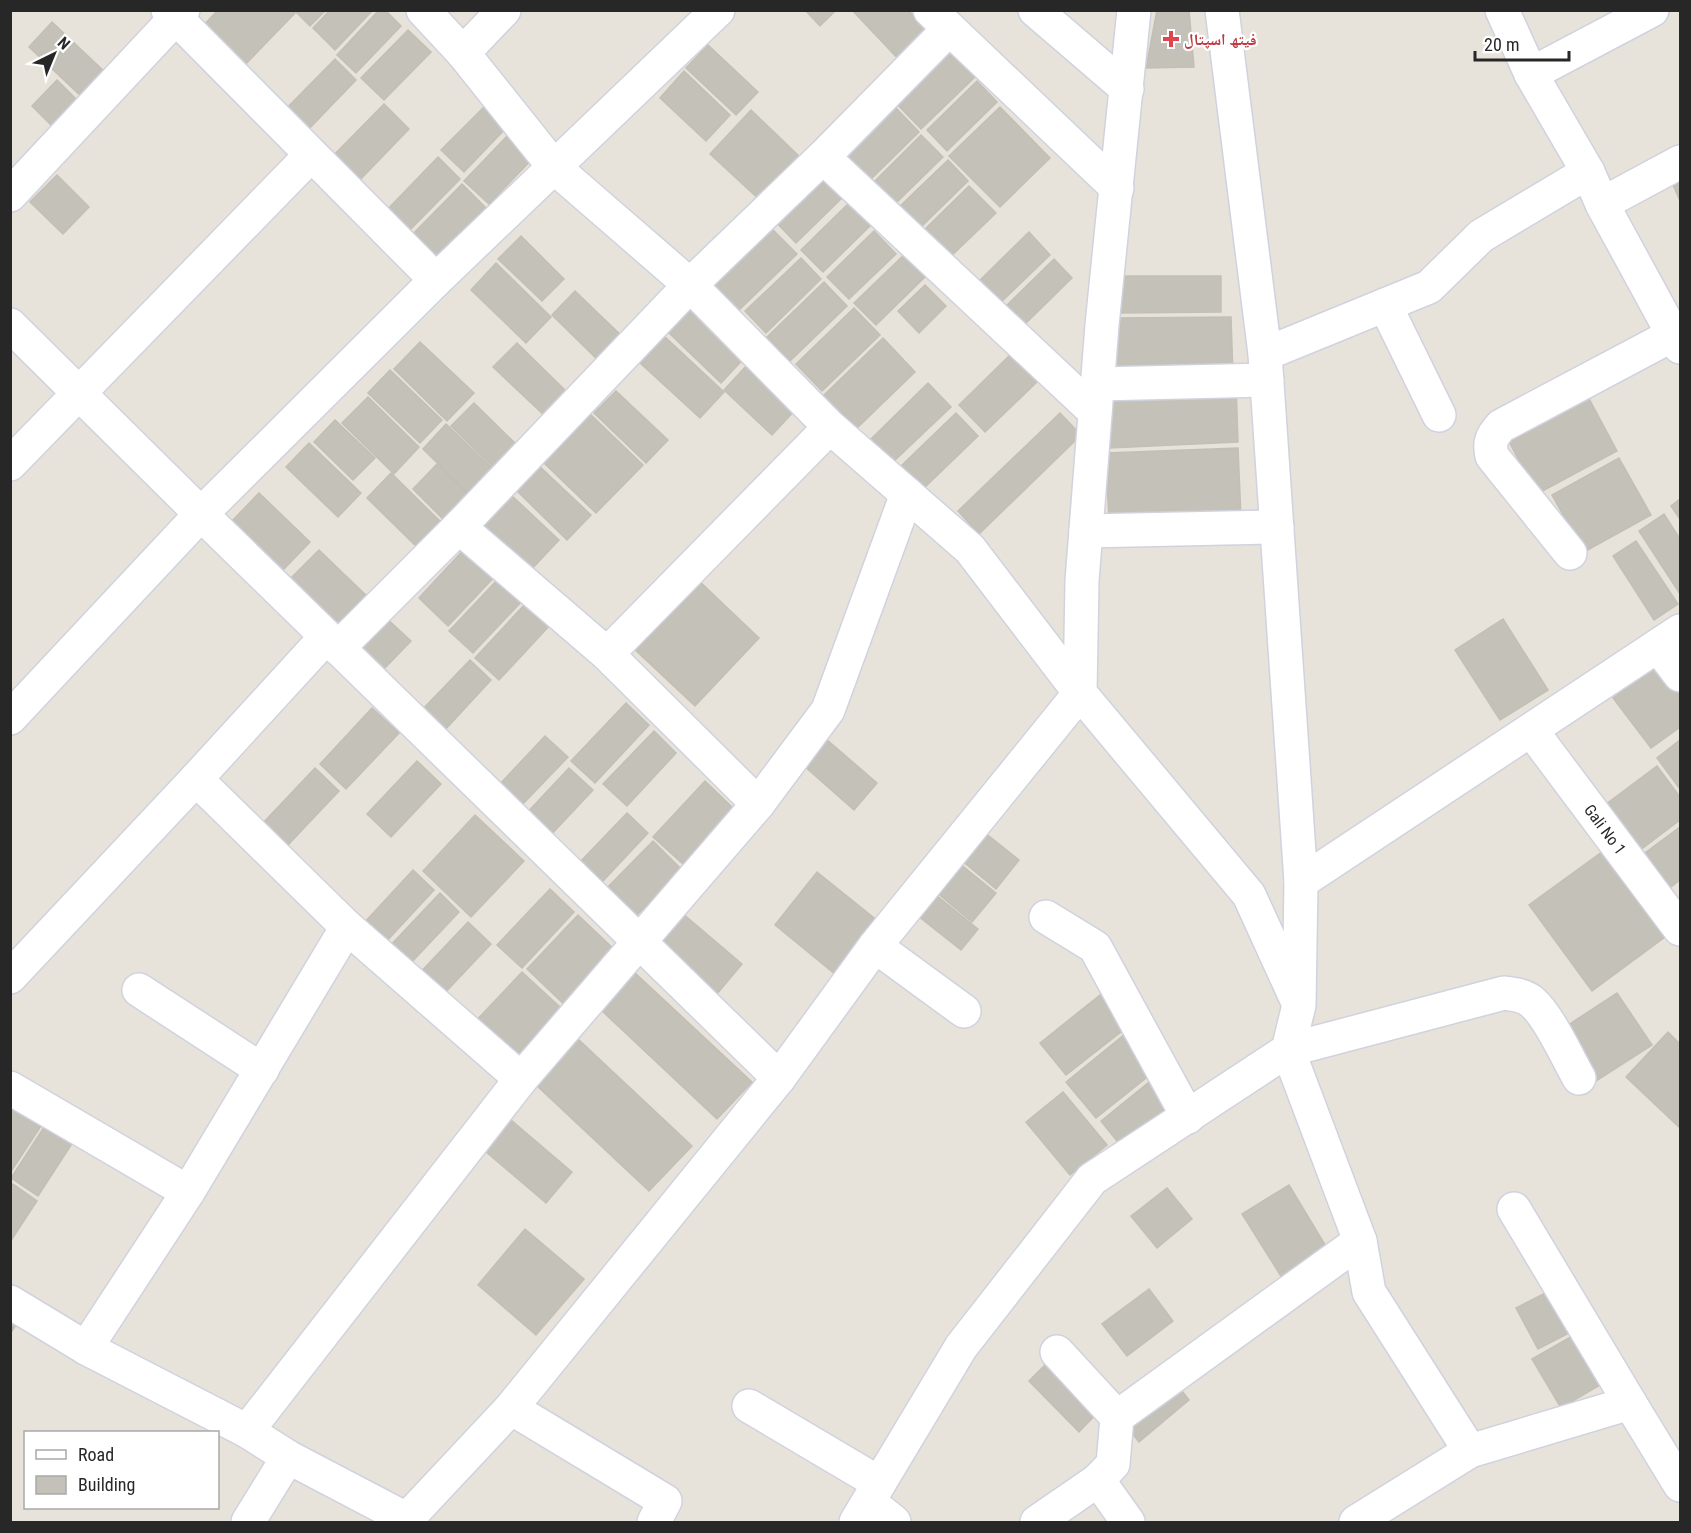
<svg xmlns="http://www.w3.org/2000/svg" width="1691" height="1533" font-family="'Roboto Condensed','Noto Naskh Arabic',sans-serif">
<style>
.building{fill:#c4c1b9;stroke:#c3bfb5;stroke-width:1.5}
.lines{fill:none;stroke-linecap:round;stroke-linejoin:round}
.minor-casing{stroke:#d0d2df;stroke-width:36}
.minor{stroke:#fff;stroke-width:33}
.health-dot{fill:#e0444e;stroke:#fff;stroke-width:2}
.labels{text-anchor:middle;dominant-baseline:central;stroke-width:4.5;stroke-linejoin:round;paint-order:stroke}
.health-label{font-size:16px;font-weight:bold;fill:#be3a42;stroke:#fff;text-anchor:start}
.street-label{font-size:16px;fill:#272727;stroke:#fff}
</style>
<rect width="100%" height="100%" fill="#e8e3da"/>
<g class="building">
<path d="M218,10H291L295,13L241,69L200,29Z"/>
<path d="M294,10H326L310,26Z"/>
<path d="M330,10H373L335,50L313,28Z"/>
<path d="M379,10H385L401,26L356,73L337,55Z"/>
<path d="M805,10H836L820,26Z"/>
<path d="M852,10H908L932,36L903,64Z"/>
<path d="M1157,10H1189L1194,67L1146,68Z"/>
<path d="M52,22L108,75L85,100L29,47Z"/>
<path d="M408,30L431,52L384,100L361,78Z"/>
<path d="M708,45L758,92L736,115L686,68Z"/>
<path d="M948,49L975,77L921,129L894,101Z"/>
<path d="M335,59L356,80L304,134L282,113Z"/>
<path d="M684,71L730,115L706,141L660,98Z"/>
<path d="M57,80L80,103L54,128L32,106Z"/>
<path d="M977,81L997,102L947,151L927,130Z"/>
<path d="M488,103L510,124L464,172L441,150Z"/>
<path d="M384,104L409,129L356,184L330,159Z"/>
<path d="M893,105L919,132L868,182L841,155Z"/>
<path d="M1000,107L1050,158L1000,207L949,156Z"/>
<path d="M751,110L802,159L762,202L710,154Z"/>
<path d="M512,131L536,155L489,204L464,181Z"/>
<path d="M921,135L943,157L893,206L872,184Z"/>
<path d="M438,157L460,179L407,233L385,212Z"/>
<path d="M948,160L968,181L917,231L896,210Z"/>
<path d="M1680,173V201L1670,178Z"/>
<path d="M57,175L89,207L63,234L30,202Z"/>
<path d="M821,175L843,197L796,243L774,220Z"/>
<path d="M462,184L486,208L434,262L409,238Z"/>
<path d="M969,186L996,213L947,260L921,233Z"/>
<path d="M851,201L873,223L823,272L801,250Z"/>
<path d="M770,227L797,254L738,311L711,284Z"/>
<path d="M874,231L896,254L849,299L827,277Z"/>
<path d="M1029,232L1050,255L996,307L975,285Z"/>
<path d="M521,236L564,279L542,301L498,259Z"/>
<path d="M905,254L926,276L876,325L854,303Z"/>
<path d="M801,258L821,279L766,333L745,311Z"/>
<path d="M1054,259L1072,278L1021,328L1003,309Z"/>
<path d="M496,263L551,317L526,343L471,290Z"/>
<path d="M1119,276H1221V312L1120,313Z"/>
<path d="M824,282L847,306L790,361L767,337Z"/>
<path d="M925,285L946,306L919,333L898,311Z"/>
<path d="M575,291L628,342L604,366L552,315Z"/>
<path d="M695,304L748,354L721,383L668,332Z"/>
<path d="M854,308L880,335L822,391L796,364Z"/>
<path d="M1231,317L1233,376L1115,377L1113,318Z"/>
<path d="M664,336L724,392L700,418L639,362Z"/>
<path d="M883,338L915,372L856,429L823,396Z"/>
<path d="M420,342L474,393L447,421L394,369Z"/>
<path d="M517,343L569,394L546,417L493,367Z"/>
<path d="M1012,353L1039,380L985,432L959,405Z"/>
<path d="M748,364L796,409L772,435L724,390Z"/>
<path d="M390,370L442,420L420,443L368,393Z"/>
<path d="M928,383L951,407L892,463L870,440Z"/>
<path d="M1236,384L1238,442L1109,448L1107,390Z"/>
<path d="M616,391L668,440L646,463L594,413Z"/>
<path d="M1586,393L1617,451L1537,494L1506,436Z"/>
<path d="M368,397L419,447L394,474L342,423Z"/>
<path d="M474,403L518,446L495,469L451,426Z"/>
<path d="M956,413L978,436L923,489L901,466Z"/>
<path d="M1060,413L1081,435L979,534L958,511Z"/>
<path d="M590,414L643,465L596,513L543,462Z"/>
<path d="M335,420L375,458L353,480L314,442Z"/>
<path d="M446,424L498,474L474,499L423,449Z"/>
<path d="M309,443L361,493L338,517L286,467Z"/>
<path d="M1238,448L1241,518L1109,523L1106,453Z"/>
<path d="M1619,458L1651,515L1584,552L1552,495Z"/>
<path d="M536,463L591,515L567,540L513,487Z"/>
<path d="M437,464L472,498L447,523L413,489Z"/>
<path d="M391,473L446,527L422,552L367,498Z"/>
<path d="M259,493L310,542L282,571L231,522Z"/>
<path d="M510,494L559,540L529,572L480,525Z"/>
<path d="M1680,499V519L1671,506Z"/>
<path d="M1664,514L1680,539V594L1639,531Z"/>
<path d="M1636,541L1678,604L1654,620L1613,556Z"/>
<path d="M468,545L498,573L448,626L419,598Z"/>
<path d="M319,550L373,602L344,631L290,579Z"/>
<path d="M499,578L523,600L473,653L449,631Z"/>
<path d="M696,578L759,638L695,706L631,646Z"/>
<path d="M527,602L551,624L499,680L475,658Z"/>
<path d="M385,617L411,641L381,672L356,648Z"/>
<path d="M1503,619L1548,690L1500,720L1455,650Z"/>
<path d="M470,660L491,680L444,731L422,710Z"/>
<path d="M1661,661L1680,688V727L1651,748L1613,698Z"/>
<path d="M626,703L649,725L595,783L571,761Z"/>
<path d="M372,708L399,733L346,789L320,764Z"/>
<path d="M654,731L676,753L627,806L603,784Z"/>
<path d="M545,736L568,757L522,805L500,784Z"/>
<path d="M826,739L877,783L854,810L803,765Z"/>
<path d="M1680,740V789L1657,758Z"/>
<path d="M417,761L441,784L391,837L367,814Z"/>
<path d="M1657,766L1680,797V820L1639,851L1605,805Z"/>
<path d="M315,768L339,791L287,846L263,823Z"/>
<path d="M569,768L593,790L548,838L524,816Z"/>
<path d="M705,781L734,809L683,864L653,837Z"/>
<path d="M627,813L648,833L603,881L581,861Z"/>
<path d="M475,815L524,861L471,917L423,871Z"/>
<path d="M1680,827V880L1671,887L1645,853Z"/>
<path d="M984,832L1019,860L996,889L961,860Z"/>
<path d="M653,841L682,870L633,919L604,891Z"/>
<path d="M1606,849L1669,934L1592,991L1529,905Z"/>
<path d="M959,863L996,893L972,922L936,892Z"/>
<path d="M413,870L434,890L385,943L364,923Z"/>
<path d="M817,872L878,921L836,975L775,925Z"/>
<path d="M550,889L574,912L522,968L497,945Z"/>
<path d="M440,893L459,912L409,965L389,947Z"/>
<path d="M936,895L978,929L961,950L918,916Z"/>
<path d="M682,913L742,964L711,1001L651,950Z"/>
<path d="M578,915L619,954L568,1008L527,969Z"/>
<path d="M468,922L491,944L439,999L416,977Z"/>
<path d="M522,972L561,1008L512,1060L473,1024Z"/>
<path d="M634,972L752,1082L717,1119L600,1009Z"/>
<path d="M1105,991L1131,1024L1066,1075L1040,1043Z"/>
<path d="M1617,993L1652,1045L1593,1083L1559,1031Z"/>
<path d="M1668,1032L1680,1044V1128L1626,1077Z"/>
<path d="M1125,1034L1155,1071L1096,1118L1066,1082Z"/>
<path d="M578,1039L692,1146L649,1191L535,1084Z"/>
<path d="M1154,1078L1174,1102L1121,1146L1101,1121Z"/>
<path d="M1063,1092L1107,1145L1070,1175L1026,1122Z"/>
<path d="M17,1103L45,1120L10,1173V1113Z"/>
<path d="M511,1120L572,1172L546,1203L485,1151Z"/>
<path d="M48,1121L75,1139L38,1196L11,1178Z"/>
<path d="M13,1184L37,1201L10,1242V1188Z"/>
<path d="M1289,1185L1330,1253L1284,1281L1242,1214Z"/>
<path d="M1167,1188L1192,1219L1157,1248L1131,1216Z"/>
<path d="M525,1229L584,1279L536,1335L478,1285Z"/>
<path d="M1149,1289L1173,1321L1127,1356L1102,1324Z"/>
<path d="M1553,1289L1575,1330L1538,1349L1516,1308Z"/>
<path d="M10,1317L18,1322L10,1334Z"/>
<path d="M1581,1331L1610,1379L1561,1408L1532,1359Z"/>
<path d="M1052,1358L1102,1408L1079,1432L1029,1381Z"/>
<path d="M1174,1381L1189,1400L1139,1442L1124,1423Z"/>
</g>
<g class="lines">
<g class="minor-casing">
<g id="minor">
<path d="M168,10L436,280"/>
<path d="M423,10L463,53L555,168L690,285L830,427L970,549L1080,693L1249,895L1296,998"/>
<path d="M930,10L1117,188"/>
<path d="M1035,10L1127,89"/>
<path d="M1502,10L1531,74L1588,172L1602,204L1680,347"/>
<path d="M463,53L504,10"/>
<path d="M1531,74L1652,10"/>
<path d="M823,157L1095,412"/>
<path d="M10,195L183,10"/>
<path d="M1602,204L1680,162"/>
<path d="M1385,305L1439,415"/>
<path d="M10,325L201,514L779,1078"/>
<path d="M1265,354L1429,287L1481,236L1588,172"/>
<path d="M1098,384L1267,380"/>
<path d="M10,464L311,155"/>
<path d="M459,527L607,654L758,804"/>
<path d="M1086,531L1277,527"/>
<path d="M1570,553L1492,456C1489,443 1491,437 1501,426L1680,331"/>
<path d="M1658,646L1680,675"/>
<path d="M338,648L459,527L690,285L823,157L949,29"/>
<path d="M607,654L830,427"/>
<path d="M10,718L201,514L436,280L718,10"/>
<path id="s1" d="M1531,730L1680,929"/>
<path d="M196,779L347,927L521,1079"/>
<path d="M1301,882L1680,631"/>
<path d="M1046,917L1095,947L1188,1117"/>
<path d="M875,946L964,1011"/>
<path d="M10,977L196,779L326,637"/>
<path d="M139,990L262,1070"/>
<path d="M1579,1078C1567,1057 1549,1016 1531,1001C1523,995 1513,994 1504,993L1288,1050L1360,1241L1369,1292L1470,1451L1630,1403L1680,1485"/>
<path d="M10,1088L188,1192"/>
<path d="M1514,1209L1630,1403"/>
<path d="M10,1302L86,1348L247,1431L288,1457L412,1522"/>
<path d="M86,1348L188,1192L347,927"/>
<path d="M1057,1352L1117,1417"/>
<path d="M749,1406L879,1483"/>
<path d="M511,1408L665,1501L654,1522"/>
<path d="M247,1431L521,1079L758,804L828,710L907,494"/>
<path d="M1098,1480L1128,1522"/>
<path d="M869,1502L894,1522"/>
<path d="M407,1519L511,1408L779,1078L875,946L1080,693L1082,581L1102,325L1134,10"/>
<path d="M248,1522L288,1457"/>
<path d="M856,1522L961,1347L1092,1179L1288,1050L1299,1005L1301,882L1265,354L1222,10"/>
<path d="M1037,1522L1098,1480L1113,1464L1117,1417L1360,1241"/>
<path d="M1356,1522L1470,1451"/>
</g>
</g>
<use href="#minor" class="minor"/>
</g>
<path class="health-dot" d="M1168 30h6v6h6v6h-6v6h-6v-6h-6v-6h6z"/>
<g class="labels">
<g class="health-label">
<text x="1184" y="39">فیتھ اسپتال</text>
</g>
<g class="street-label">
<text stroke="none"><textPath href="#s1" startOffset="124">Gali No 1</textPath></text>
</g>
</g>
<rect width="1691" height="1533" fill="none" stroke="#272727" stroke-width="24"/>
<rect x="24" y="1431" width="195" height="78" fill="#ffffff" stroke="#a9a9a9" stroke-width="1.5"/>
<rect x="36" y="1450" width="30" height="9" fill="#ffffff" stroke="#a9a9a9" stroke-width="1.5"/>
<text x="78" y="1461" font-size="18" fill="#272727">Road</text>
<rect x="36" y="1476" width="30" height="18" fill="#c4c1b9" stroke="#a9a9a9" stroke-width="1.5"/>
<text x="78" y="1491" font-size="18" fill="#272727">Building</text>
<g transform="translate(54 54) rotate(43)" stroke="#ffffff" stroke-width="4.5" paint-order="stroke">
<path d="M0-4.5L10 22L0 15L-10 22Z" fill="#272727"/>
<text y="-9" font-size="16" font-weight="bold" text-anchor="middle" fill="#272727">N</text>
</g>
<path d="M1475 51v9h94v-9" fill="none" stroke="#272727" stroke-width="3"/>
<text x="1484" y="51" font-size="18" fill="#272727" stroke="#ffffff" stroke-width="4.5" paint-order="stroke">20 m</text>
</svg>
